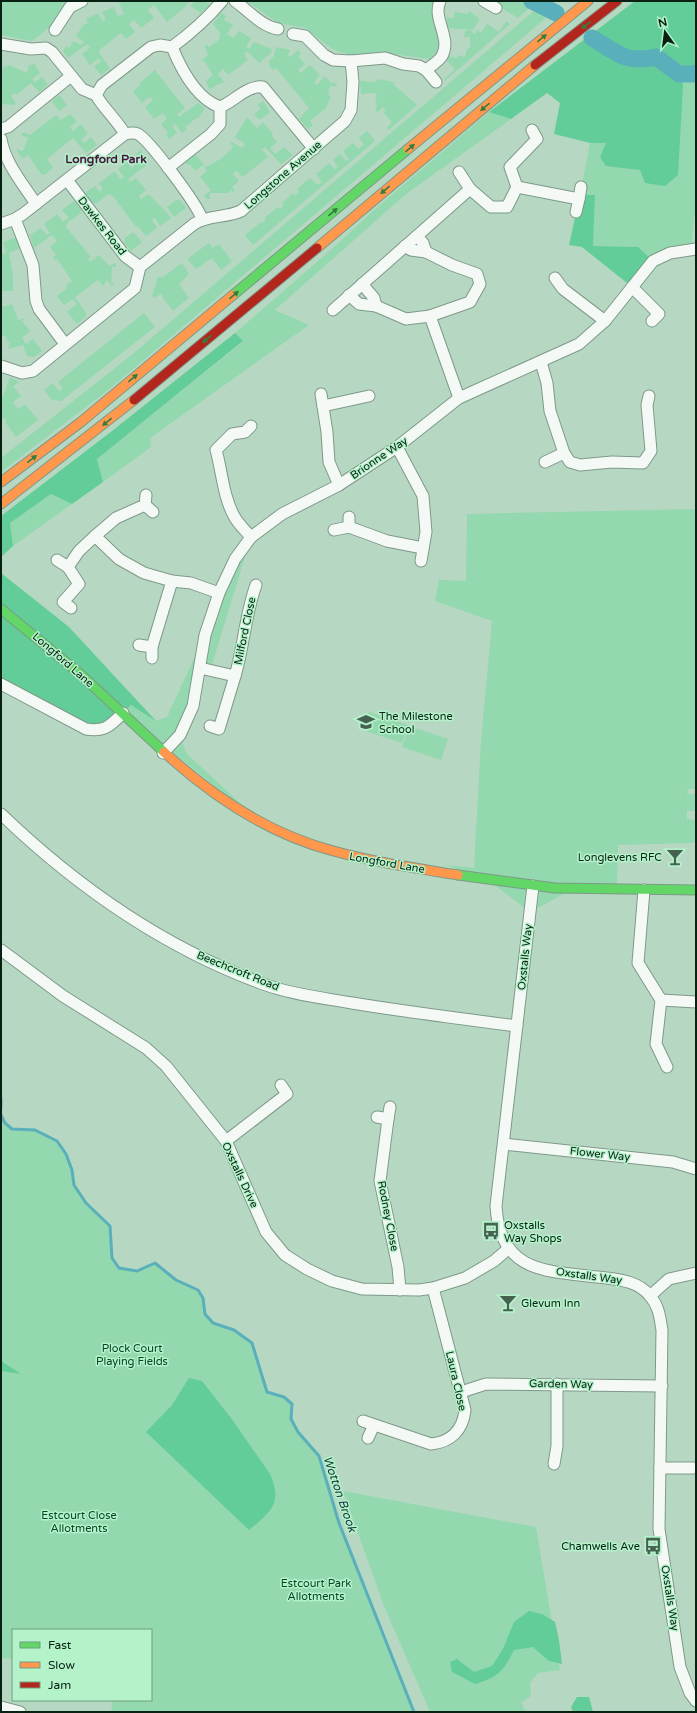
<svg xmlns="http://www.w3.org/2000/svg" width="697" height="1713" font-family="'Varela Round',sans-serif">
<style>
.green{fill:#93d8ae}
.forest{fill:#62cd99}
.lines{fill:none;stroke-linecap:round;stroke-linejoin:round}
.stream{stroke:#59b0ba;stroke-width:3}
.river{stroke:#59b0ba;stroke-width:17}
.street-casing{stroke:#7e9988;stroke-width:13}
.fast-casing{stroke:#7e9988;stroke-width:11}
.slow-casing{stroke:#7e9988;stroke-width:11}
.jam-casing{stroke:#7e9988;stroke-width:11}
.street{stroke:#f4f9f6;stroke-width:11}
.fast{stroke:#63d668;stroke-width:9}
.slow{stroke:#ff974d;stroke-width:9}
.jam{stroke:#b3261e;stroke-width:9}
.oneway{fill:#367c3e}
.labels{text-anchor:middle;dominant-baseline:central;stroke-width:3;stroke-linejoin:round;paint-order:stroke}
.street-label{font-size:11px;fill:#082113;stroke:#b4f3ca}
.poi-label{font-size:11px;fill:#082113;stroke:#b4f3ca;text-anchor:start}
.park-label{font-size:11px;fill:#054526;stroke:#b4f3ca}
.neighbourhood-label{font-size:12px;font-weight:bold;fill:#4b1541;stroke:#b4f3ca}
.water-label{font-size:12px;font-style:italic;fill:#13343b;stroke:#b4f3ca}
</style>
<rect width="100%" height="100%" fill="#b6d8c2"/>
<g class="green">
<path d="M1,1H74L68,4L50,27L32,41L1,35Z"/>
<path d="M124,1H190L185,7L167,22L154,5L148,10L154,18L141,28L134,20L129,24L135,32L126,39L121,33L98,51L110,68L101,75L94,66L101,62L99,58L90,65L82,54L90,48L87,44L68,58L63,51L66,46L69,48L74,41L81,45L84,42L76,36L83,25L88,23L86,19L98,13L102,21L106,20L102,12L114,7L118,16L124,14L119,3Z"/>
<path d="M195,1H205L210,5L201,13L190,6Z"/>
<path d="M247,1H438L443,45L430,59L385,53L349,55L332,49L305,28L278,23Z"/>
<path d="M490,1H532L535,3L518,18Z"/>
<path d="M536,9L547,17L112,387L1,472V458L134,353Z"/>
<path d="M469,11L480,19L473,30L447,28V17L451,19L454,17V12L468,14Z"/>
<path d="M221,13L226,16L224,20L233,25L227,34L234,38L239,31L251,38L246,47L249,49L254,42L272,49L271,53L259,63L247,51L244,54L248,60L228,75L223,69L218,74L224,82L209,89L206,81L213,75L204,61L202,60L208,55L205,46L207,45L209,47L220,39L219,36L221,34L213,24Z"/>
<path d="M506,21L510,24L445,81L444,79L455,70L447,61L448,56L457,58L458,55L465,57L467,49L470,48V37H464L465,31L470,30L475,34L478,30L481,33L487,24L499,32Z"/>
<path d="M276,47L290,50L288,55L290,57L298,50L301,53L298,56L305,64L298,70L301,73L310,65L320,75L314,82L317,85L325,76L332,84L334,82L338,86H330L328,95L331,96L326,108L310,121L313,125L308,129L299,119L309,108L276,68L273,70L269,65L270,64L268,62L274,56Z"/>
<path d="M34,64L40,73L32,79L35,82L42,77L48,85L39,92L31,83L16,95L14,93L11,96L16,103L13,105L1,104V68L9,65L27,73L29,65Z"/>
<path d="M155,70L185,108L177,114L179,117L198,103L205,108L198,119L196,118L185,127L187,130L182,133L175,124L172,126L177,133L169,139L166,135L168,133L161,124L167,119L163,113L154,119L145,107L153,100L150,97L142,103L133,91L140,86L139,84Z"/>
<path d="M679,74H696V202L691,250L653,261L637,247L593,246L595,195H580L590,143H607Z"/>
<path d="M377,79L394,82L393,84L417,105L389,130L387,128L392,122L383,112L386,110L383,107L377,113L375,108L377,107L375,97H377L376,93L361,94L360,81L376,82Z"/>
<path d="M59,95L67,105L59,111L52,101Z"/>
<path d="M263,101L270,112L260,120L254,114L261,109L258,105Z"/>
<path d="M489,112L511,119L406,194L275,310L309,325L150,438L151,447L103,482L97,459L243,342L235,333L332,249L374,210Z"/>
<path d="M70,114L77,122L70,127L73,131L81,124L88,134L81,140L84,143L91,137L97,145L86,153L73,138L47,159L53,168L44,175L41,174L28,155L22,159L16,149L23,151L28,138L21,135L23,132L30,135L56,115L61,120Z"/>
<path d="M247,117L257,128L263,122L273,134L272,136L277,142L270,148L275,154L284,147L293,155L281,164L265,147L262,149L268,157L244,176L242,177L237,171L233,174L239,181L232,187L235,190L233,192L231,190L228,193H210V199H207L204,196L211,190L200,177L207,170L203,165L195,171L190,164L188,165L184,161L195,154L206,167L222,158L233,147L230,143L232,142L242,148L245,144L235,137Z"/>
<path d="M367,131L375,141L253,245L245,235L261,222L262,223L266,220L264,218L278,207L280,209L284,205L282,203L293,193L295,195L299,192L297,189L310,178L318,185L322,182L316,174L329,163L335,169L338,167L333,160L340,154L346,161L349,159L343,151L353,143L358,149L364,145L359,138Z"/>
<path d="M140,149L148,160V164L128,179L130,182L136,178L146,190L139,196L141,199L149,194C157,204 164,208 171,218L160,226L155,218L152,220L157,228L146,236L138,226L136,227L113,196L109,194L97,203H93L85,193L95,186L100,192L103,189L99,183L115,171L120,179L124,177L118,169L127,162L132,168L135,166L130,159L140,151Z"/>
<path d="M176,200H180L186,208L174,217L167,207Z"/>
<path d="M74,201L81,210V213L68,222L66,227L91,257L88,259L90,262L99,255L109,266L115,263L116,265V267H112L111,283H114V285L112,286L107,280L103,286L98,280L75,297L86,313V316L77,324L67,312L77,304L73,299L64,305L57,296L67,288L65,286L72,281L57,259L55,260L53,257L56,255L50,247L57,241L52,235L34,248L30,235L41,228L47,235L50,233L44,224L57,214L63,222L69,218L62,210Z"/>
<path d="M133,232L142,242L131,251L124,242L125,238Z"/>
<path d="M17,237L19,249L9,253L13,275V291H1V250L3,254L6,253L3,242Z"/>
<path d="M209,243L213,248L219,244L232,261L221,270L212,258L196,269L187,259Z"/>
<path d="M182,263L189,274L179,284L189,298L173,311L163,298L161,293L155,298L152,296L158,277H163Z"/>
<path d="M12,304L18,320L26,318L22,321L30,331L22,338L26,344L33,339L42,351L34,357L27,356L23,345L8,349L10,342L6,340L7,337L1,335V307Z"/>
<path d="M144,313L155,327L61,401L52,400L44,390L53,383L59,391L63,389L58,382Z"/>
<path d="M10,377L19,382L13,386L21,396L13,402L18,409L25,404L38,420L16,437L5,422L7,421L5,418L1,420V397H3Z"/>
<path d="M51,494L72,504L13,546L10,523Z"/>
<path d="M696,509V789H688L687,794H696V811H687V819L696,820V841L692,843L618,845L617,883L573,889L530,912L488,880L445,865L474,868L481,741L492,621L435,601L439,580L466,581L467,514Z"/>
<path d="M251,537L210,671L200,668L180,735L186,753L265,826L123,713L131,705L156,721L167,717L205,635L219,593Z"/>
<path d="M369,712L408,725L402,743L363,730Z"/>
<path d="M409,726L448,739L441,760L402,747Z"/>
<path d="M1,1115C11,1134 18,1126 35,1131C41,1132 52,1137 57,1141C72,1153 69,1173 75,1187C83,1202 97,1214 110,1226L112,1258L119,1268L137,1271L155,1263L176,1280L198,1290L203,1298L205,1314L213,1323L234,1330L252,1343L267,1392L284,1397L292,1404L291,1419L298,1432L319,1456L339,1523L414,1712H111L113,1700H151V1630H13V1659L1,1658V1371L20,1374L1,1361Z"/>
<path d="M343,1491L536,1527L560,1670L538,1673L530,1683L531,1696L521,1703L526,1712H430L384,1606Z"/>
</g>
<g class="forest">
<path d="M635,1H696V74H680L683,85L678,175L665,186L645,183L640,170L606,166L600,157L606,143H590L554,134L560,103L547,93L511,119L489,112Z"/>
<path d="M580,195H595L593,246L638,247L653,261L632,287L582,247L569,245Z"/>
<path d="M235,333L243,341L97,459L103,482L72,504L51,494L10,523L13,546L1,557V516L112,431Z"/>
<path d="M1,573L69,627L156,721L131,705L109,727L97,731L1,684Z"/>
<path d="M1,1361L21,1374L1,1371Z"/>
<path d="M189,1378L202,1381L231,1418L270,1474C283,1503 271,1512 249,1530L146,1432L172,1405Z"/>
<path d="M529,1611L542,1614L555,1622L559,1640L562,1664L549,1661L533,1647L514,1650C503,1672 498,1677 475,1684L452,1672L450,1662L457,1659L474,1672L492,1666L503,1649L514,1622Z"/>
<path d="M577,1697H589L593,1712H573L571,1707Z"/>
</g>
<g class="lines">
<g class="stream">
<path d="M1,1098V1107"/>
<path d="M1,1115L5,1123L12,1129L35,1130L57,1141L66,1154L72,1170L74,1185L86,1203L110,1226L112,1258L119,1268L137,1271L155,1263L176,1280L198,1290L203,1298L205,1314L213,1323L234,1330L252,1343L267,1392L284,1397L292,1404L291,1419L298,1432L319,1456L339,1523L414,1712"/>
</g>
<g class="river">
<path d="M532,1L556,13"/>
<path d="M592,38C618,53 625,64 656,57L679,74H696"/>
</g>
<g class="street-casing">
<g id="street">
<path d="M235,1C249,11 261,26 278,29"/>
<path d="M484,1L496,8"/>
<path d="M55,30L70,7L82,1"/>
<path d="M293,34L305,36L324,55L333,60L351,61L385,58L403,64L419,66L426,70L436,82"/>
<path d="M1,44L31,49L46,48L52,52L82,89L96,95C104,109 116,119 125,134"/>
<path d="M172,47C181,69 197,99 220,107C235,101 247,85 263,87L314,149"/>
<path d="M426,70C431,66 439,61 442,56C452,38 432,19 440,1"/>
<path d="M96,95L102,85L151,47L160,45L172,47C191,33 207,19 222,1"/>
<path d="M1,129L8,127L71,76"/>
<path d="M125,134C130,133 133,132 138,134C150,141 197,204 202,219"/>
<path d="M1,139C5,163 23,184 36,204"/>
<path d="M168,168L211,134L220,124V107"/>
<path d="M67,180L125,256L140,267"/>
<path d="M517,187L579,199L581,187"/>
<path d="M470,189L491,207H507L517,187L510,167L537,139L532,130"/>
<path d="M576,212L579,199"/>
<path d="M15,219L33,265L36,301L39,309L65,344"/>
<path d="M1,224L15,219L23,214L125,134"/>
<path d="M405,246L411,250L426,252L423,243L417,236"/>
<path d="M426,252L452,265L477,274L480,284L470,302L430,316"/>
<path d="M555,278L563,289L605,321"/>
<path d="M632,287L659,314L652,321"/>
<path d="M349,295L359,304L376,306L374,298L362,284"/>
<path d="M376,306L406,319L430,316L459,398"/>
<path d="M333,310L470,189L459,172"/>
<path d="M541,362L547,383L550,411L564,453L570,462L580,465L612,462L643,463L651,451L647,405L649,396"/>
<path d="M1,366L22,373L33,371L135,288L140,267L194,224C208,215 226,218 241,211L345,121L351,110L353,82L351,61"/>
<path d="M321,394L327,432L329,462L339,485"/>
<path d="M323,406L369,396"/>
<path d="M251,426L245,432L232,434L216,450C222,471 223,496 234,516C238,524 246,531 251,537"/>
<path d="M397,447L423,496L426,532L421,561"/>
<path d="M545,462L564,453"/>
<path d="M146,495L145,505L116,518L95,536L119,559L144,573L172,581L191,583L219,593"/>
<path d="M145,505L153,512"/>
<path d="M349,527L387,541L423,548"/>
<path d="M334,530L349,527V517"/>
<path d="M57,560L68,567"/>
<path d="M71,608L63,602L79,584L68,567L79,551L95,536"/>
<path d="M139,645L152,647"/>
<path d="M152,658V647L172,581"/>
<path d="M200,668L235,676C244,646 245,615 256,585"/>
<path d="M1,684L86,729C105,732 110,726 123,713"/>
<path d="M210,726L219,729L235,676"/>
<path d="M163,753L180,735L193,706L205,635L219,593L235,559L251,537L282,514L339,485L397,447L459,398L579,344L605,321L653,261L670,253L696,249"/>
<path d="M1,814C77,887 166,949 266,985C294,995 324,998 352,1003C407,1012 462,1019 517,1026"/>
<path d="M533,886L496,1206C500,1276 551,1271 606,1278C622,1280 639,1282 650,1296C659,1306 660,1318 662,1330L659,1529L680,1667L690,1693L696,1701"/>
<path d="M644,890L638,963L661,1000L656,1044L667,1067"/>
<path d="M1,950L63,996L146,1048L166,1066L226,1141L266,1232L285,1255L307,1269L332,1281L362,1289L419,1290L433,1288L465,1278L494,1261L508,1249"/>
<path d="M661,1000L696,1002"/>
<path d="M377,1117L388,1119L390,1107"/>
<path d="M388,1119L380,1181L398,1267L400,1290"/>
<path d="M226,1141L287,1094L281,1085"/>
<path d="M504,1144L673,1162L696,1169"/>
<path d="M650,1296L669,1279L696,1273"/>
<path d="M461,1392L486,1384L662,1386"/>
<path d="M363,1421L431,1444C451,1442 463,1430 465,1410L433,1288"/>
<path d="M368,1438L374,1425"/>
<path d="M554,1464L557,1446V1384"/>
<path d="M660,1468H696"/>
<path d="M1,1707L20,1712"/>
</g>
</g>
<g class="fast-casing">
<g id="fast">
<path d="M233,295L408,149"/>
<path d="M1,609L79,673L164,752"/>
<path d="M458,875L555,888L696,890"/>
</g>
</g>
<g class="slow-casing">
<g id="slow">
<path d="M408,149L588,1"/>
<path d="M317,248L535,65"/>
<path d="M1,482L81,422L233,295"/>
<path d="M1,504L134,400"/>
<path d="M164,752C212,796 267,833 330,850C372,862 415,868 458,875"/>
</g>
</g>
<g class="jam-casing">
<g id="jam">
<path d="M535,65L617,1"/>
<path d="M134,400L317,248"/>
</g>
</g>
<use href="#street" class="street"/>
<use href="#fast" class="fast"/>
<use href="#slow" class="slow"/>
<use href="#jam" class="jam"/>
</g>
<defs><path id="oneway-solid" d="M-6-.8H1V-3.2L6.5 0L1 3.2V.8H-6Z"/></defs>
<g class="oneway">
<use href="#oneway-solid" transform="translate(586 25) rotate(142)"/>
<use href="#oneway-solid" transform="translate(542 38) rotate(-39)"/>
<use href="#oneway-solid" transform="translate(485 107) rotate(140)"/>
<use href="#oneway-solid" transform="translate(410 148) rotate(-40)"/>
<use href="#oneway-solid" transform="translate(385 190) rotate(140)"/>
<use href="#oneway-solid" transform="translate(333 212) rotate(-40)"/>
<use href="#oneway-solid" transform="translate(234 295) rotate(-40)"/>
<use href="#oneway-solid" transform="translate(207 339) rotate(140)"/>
<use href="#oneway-solid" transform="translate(133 378) rotate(-40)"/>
<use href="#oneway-solid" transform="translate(107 422) rotate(141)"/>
<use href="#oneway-solid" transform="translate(32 459) rotate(-38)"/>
</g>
<defs>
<g id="school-bare" transform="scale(1.38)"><path d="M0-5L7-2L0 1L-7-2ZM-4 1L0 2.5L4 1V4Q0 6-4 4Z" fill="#456150" stroke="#b4f3ca" stroke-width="2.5" paint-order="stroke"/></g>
<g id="bar-bare" transform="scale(1.38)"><path d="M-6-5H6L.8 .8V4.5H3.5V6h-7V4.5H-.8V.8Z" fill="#456150" stroke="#b4f3ca" stroke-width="2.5" paint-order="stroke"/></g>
<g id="bus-bare" transform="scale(1.38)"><path d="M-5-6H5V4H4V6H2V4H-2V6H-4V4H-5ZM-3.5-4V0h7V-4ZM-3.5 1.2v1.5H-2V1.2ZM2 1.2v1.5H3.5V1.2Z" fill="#456150" stroke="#b4f3ca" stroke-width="2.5" paint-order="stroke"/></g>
</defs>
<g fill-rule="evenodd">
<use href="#school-bare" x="366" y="722"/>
<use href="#bar-bare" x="675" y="857"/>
<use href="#bus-bare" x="491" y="1231"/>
<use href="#bar-bare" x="508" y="1303"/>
<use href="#bus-bare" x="653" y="1546"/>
</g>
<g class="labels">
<g class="street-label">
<text transform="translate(283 175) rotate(-41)">Longstone Avenue</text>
<text transform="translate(102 226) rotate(52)">Dawkes Road</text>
<text transform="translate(379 458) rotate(-34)">Brionne Way</text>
<text transform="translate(245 631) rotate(-78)">Milford Close</text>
<text transform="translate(63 660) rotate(41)">Longford Lane</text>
<text transform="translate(387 863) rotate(10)">Longford Lane</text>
<text transform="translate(525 957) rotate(-84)">Oxstalls Way</text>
<text transform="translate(238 971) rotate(22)">Beechcroft Road</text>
<text transform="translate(600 1154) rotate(6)">Flower Way</text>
<text transform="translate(240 1175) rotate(65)">Oxstalls Drive</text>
<text transform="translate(388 1216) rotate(79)">Rodney Close</text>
<text transform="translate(589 1276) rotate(8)">Oxstalls Way</text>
<text transform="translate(456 1381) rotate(77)">Laura Close</text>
<text transform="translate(561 1384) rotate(1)">Garden Way</text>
<text transform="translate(670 1598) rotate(81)">Oxstalls Way</text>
</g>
<g class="poi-label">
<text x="379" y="716">The Milestone<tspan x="379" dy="13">School</tspan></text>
<text x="662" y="857" text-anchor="end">Longlevens RFC</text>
<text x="504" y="1225">Oxstalls<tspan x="504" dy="13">Way Shops</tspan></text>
<text x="521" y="1303">Glevum Inn</text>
<text x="640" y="1546" text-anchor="end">Chamwells Ave</text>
</g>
<g class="park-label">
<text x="132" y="1348">Plock Court<tspan x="132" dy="13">Playing Fields</tspan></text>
<text x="79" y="1515">Estcourt Close<tspan x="79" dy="13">Allotments</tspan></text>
<text x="316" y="1583">Estcourt Park<tspan x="316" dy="13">Allotments</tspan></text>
</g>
<g class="neighbourhood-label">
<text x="106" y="159">Longford Park</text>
</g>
<g class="water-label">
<text transform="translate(340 1494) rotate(71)">Wotton Brook</text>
</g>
</g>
<rect width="697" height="1713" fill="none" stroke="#082113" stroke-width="4"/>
<rect x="12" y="1629" width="140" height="72" fill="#b4f3ca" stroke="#6f9f81"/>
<rect x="20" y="1642" width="20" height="6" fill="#63d668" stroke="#6f9f81"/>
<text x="48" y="1649" font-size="12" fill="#082113">Fast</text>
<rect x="20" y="1662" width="20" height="6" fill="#ff974d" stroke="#6f9f81"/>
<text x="48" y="1669" font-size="12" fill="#082113">Slow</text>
<rect x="20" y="1682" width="20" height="6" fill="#b3261e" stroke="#6f9f81"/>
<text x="48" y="1689" font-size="12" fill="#082113">Jam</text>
<g transform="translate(665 32) rotate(346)" stroke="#b4f3ca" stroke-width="3" paint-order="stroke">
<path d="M0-3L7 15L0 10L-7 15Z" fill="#082113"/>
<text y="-6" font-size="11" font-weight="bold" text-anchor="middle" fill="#082113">N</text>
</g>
</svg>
